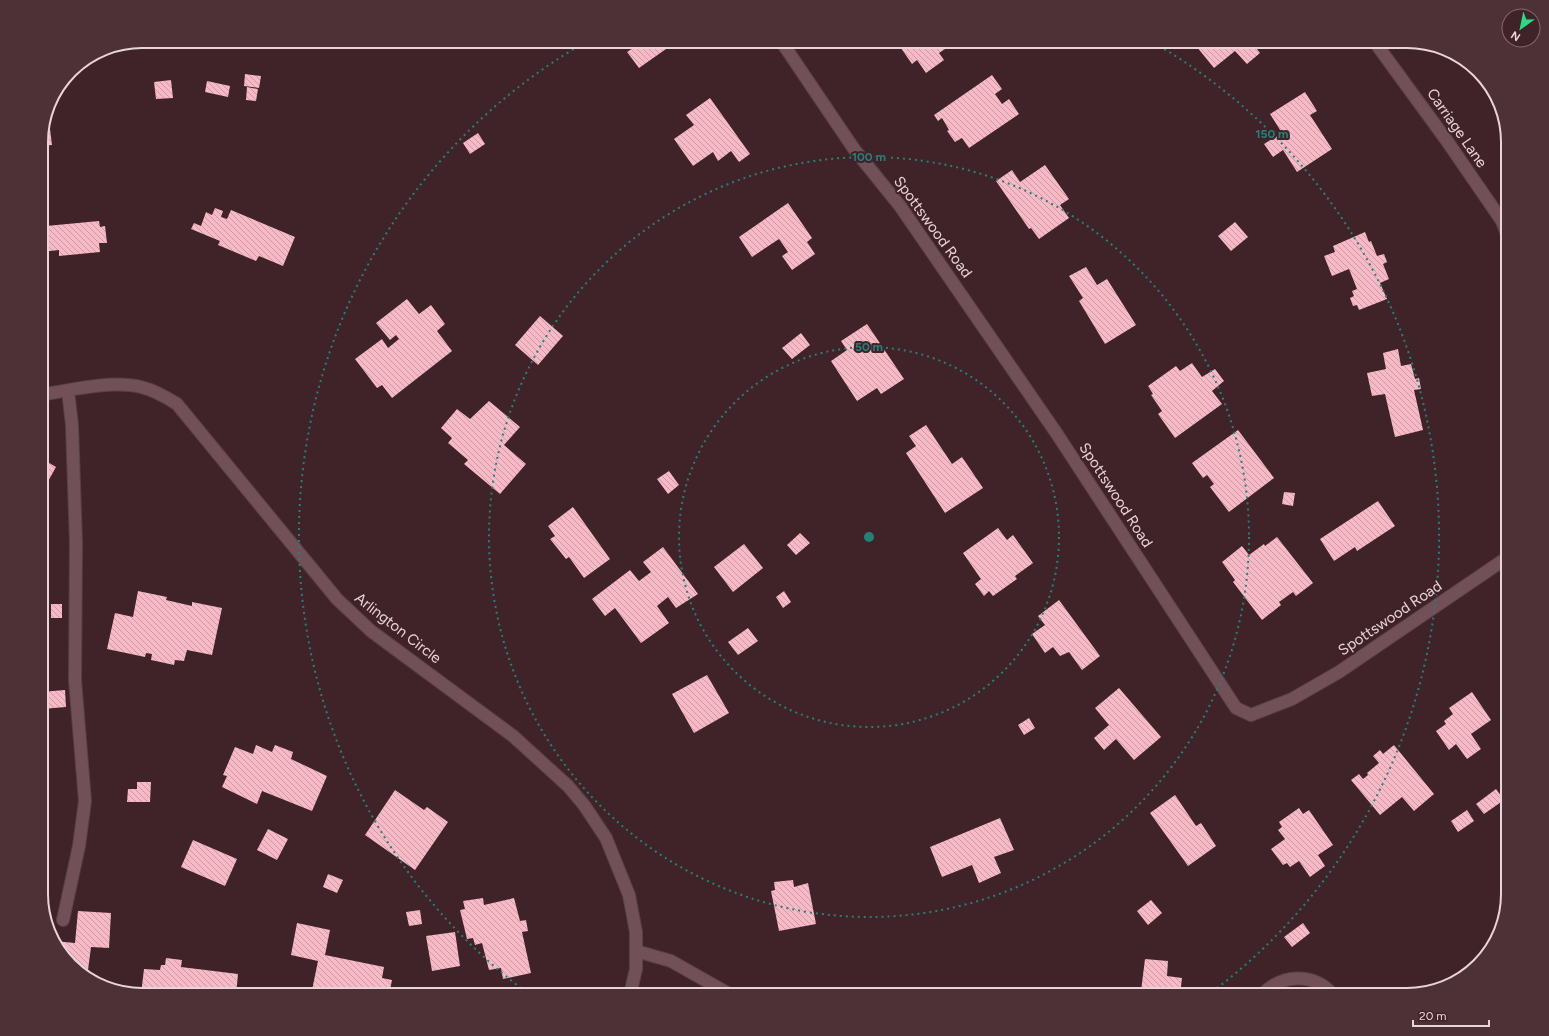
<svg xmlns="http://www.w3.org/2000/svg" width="1549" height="1036" font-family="Figtree,sans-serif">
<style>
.building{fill:url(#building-back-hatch)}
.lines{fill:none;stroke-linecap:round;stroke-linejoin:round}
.service-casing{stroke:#584046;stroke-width:14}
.minor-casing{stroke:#584046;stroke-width:14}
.service{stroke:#715057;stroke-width:12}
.minor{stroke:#715057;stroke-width:12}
.ring{fill:none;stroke:#258079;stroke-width:2;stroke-dasharray:2 4}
.labels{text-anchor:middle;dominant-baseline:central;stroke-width:4;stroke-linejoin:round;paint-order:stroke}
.street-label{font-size:15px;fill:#e9d5d9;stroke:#402229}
.rim{fill:none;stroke:#e9d5d9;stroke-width:2}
.centre{fill:#258079;stroke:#402229;stroke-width:2}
.ring-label{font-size:12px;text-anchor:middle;font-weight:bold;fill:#258079;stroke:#402229;stroke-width:4;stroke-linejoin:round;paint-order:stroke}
</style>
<defs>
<pattern id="building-back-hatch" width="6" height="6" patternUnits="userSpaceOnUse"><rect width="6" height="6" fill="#f6b9c5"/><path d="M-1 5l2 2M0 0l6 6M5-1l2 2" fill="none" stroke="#ca9ba4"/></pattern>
</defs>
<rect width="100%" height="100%" fill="#402229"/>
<g class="building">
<path d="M632,41H660L666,49L639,68L627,52L636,46Z"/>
<path d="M896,41H948L951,45L939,53L944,60L926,73L917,60L912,64Z"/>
<path d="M1192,41H1251L1260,53L1247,64L1235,51L1214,68Z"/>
<path d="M245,74L261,76L259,88L244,86Z"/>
<path d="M992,75L1002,89L995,94L1002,104L1009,99L1019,114L969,148L962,138L955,142L947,131L949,130L942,118L938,121L934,115Z"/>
<path d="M171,80L173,98L156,99L154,82Z"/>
<path d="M207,81L230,86L228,97L205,92Z"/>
<path d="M247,87L258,89L256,101L246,100Z"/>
<path d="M1305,92L1317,111L1310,115L1332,149L1297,172L1283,150L1273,157L1264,144L1282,133L1270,114Z"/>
<path d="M710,98L750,154L739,162L731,151L718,161L713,152L693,166L674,139L694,125L686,115Z"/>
<path d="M43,129H50L52,145L41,146Z"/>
<path d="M478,133L485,144L470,154L463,143Z"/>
<path d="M1045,165L1069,199L1060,205L1069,218L1039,239L1031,228L1029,229L996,181L1012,170L1020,182Z"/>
<path d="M788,203L812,238L807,242L815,254L792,270L782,256L788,252L779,239L752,257L739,237Z"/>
<path d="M215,208L223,211L221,217L227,219L231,210L295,237L283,266L259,256L256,261L218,245L220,241L191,229L194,223L201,226L206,212L212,215Z"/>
<path d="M41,218H46V226L99,221L100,227L105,226L107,243H99L100,252L59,256V250L41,252Z"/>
<path d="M1235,222L1248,237L1231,251L1218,236Z"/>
<path d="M1365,232L1369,242L1371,241L1377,256L1384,254L1387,262L1383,264L1389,279L1380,283L1387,299L1359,310L1357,305L1353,306L1350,298L1354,296L1352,291L1357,289L1349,269L1332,276L1324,256L1335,252L1333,246Z"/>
<path d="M1086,267L1097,285L1107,279L1136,325L1105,344L1079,301L1083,298L1069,276Z"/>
<path d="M407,299L419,314L431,305L445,324L437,331L452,351L392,398L382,385L377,388L355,359L382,339L388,348L399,339L396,335L390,340L376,323Z"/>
<path d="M540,316L563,336L538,365L515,345Z"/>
<path d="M867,324L904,379L881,394L877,388L857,401L831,361L847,350L841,341Z"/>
<path d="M801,333L810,345L792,359L782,348Z"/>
<path d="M1398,349L1401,366L1411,364L1415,379L1419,378L1421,389L1414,390L1423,430L1395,437L1385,394L1372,396L1367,373L1386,369L1383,353Z"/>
<path d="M1192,363L1202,377L1215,369L1224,381L1212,391L1222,404L1175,438L1158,414L1162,411L1151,395L1153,394L1148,386L1176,366L1180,371Z"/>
<path d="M489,401L520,427L504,445L526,464L500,494L464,464L468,460L448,443L452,438L441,428L457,409L470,419Z"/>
<path d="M926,425L952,464L962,457L983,488L945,513L906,453L916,446L909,436Z"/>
<path d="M1238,430L1274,478L1229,512L1210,487L1214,484L1207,475L1203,478L1192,463Z"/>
<path d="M41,458L56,467L41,494Z"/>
<path d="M669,471L679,485L668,494L657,479Z"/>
<path d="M1284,492L1295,493L1293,506L1282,504Z"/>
<path d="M41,500L49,505L41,518Z"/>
<path d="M1378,501L1395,526L1357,551L1355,547L1334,561L1320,539Z"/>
<path d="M573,507L610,559L584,578L569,557L566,559L550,539L555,536L548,526Z"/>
<path d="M998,528L1007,540L1013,535L1033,563L1015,576L1017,579L993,596L989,591L984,596L975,584L981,579L963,553Z"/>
<path d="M800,533L810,543L796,555L787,545Z"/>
<path d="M1277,537L1313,583L1296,596L1293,592L1279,602L1281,605L1262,620L1233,582L1235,580L1222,562L1242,546L1249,555L1264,544L1265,546Z"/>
<path d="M744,544L763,568L733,592L714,567Z"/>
<path d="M663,547L698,594L676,608L668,597L657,606L669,623L641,643L615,608L605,616L592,599L630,570L639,581L651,572L643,562Z"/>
<path d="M138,591L167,597L166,600L192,606V602L222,608L212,655L187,650L184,661L175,660L174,665L151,660L152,654L146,653L145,657L107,649L115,613L133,617Z"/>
<path d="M784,591L791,602L783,608L776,597Z"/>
<path d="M1059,600L1100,656L1082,670L1069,652L1060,656L1053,647L1045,653L1032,634L1045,625L1038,616Z"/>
<rect x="51" y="604" width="11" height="14"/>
<path d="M748,628L758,641L738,655L728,642Z"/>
<path d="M707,675L729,713L694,733L672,694Z"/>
<path d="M1119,688L1161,737L1134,760L1116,739L1104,750L1094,738L1109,725L1095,708Z"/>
<path d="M65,690L66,707L42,709L41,692Z"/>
<path d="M1472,692L1491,720L1471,734L1481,749L1467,759L1456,744L1449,750L1436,731L1446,724L1444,721L1453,714L1449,708Z"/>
<path d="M1029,718L1035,728L1024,735L1018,725Z"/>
<path d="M256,745L272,752L275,745L293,752L291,759L327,776L312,811L262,791L257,804L222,787L227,776L223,775L235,747L253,754Z"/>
<path d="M1394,745L1434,794L1414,811L1402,797L1380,815L1351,780L1359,774L1363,779L1368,775L1367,773L1379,763L1373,756L1380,750L1383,754Z"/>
<path d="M41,772L46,806L41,807Z"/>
<path d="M137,782H151L150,802H127L128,789H137Z"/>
<path d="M1496,789L1504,800L1484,814L1476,804Z"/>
<path d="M395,790L424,810L427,807L448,822L415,870L365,835Z"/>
<path d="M1175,795L1196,826L1201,823L1216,846L1188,866L1150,813Z"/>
<path d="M1299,808L1303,814L1309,810L1333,845L1318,855L1325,866L1310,877L1299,861L1290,867L1287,863L1283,865L1271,849L1285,839L1278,830L1282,827L1279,822Z"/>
<path d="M1467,810L1474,821L1458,832L1451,821Z"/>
<path d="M45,813L48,829L41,830V814Z"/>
<path d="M1000,818L1014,850L994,857L1001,873L979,883L972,865L942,877L930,847Z"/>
<path d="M268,829L288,839L277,860L257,850Z"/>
<path d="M193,840L237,859L225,886L181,867Z"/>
<path d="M328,874L343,880L337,893L323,887Z"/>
<path d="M793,880L794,887L808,883L816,924L779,931L771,891L775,890L774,882Z"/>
<path d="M483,898L484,905L514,898L520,921L526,920L528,931L522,932L531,973L503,979L501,968L489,970L482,943L475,945L473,938L467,939L460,910L465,909L463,901Z"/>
<path d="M1151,900L1162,913L1148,925L1137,911Z"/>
<path d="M420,910L422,924L409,926L406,912Z"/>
<path d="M78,911L111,913L109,948L91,947L87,978L54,941L75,943Z"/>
<path d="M297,923L330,930L325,955L384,967L382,978L392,980L389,995H311L318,961L291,955Z"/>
<path d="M1303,923L1310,933L1292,947L1284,937Z"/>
<path d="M455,932L460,966L432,971L426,936Z"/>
<path d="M166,958L182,960L181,967L238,974L236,995L141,994L144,969L160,970L161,965H165Z"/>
<path d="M1145,959L1168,961L1167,976L1182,978L1180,995L1141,991Z"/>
</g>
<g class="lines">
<g class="service-casing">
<g id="service">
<path d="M63,920L79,846L85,801L75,680L76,543L72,425L68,391"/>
<path d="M636,951L671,961L731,995"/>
</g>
</g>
<g class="minor-casing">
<g id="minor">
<path d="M781,41L854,149L900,206L1057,434L1236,708L1251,715L1292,699L1339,672L1508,557"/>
<path d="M1374,41L1447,141L1502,221L1508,237"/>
<path d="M41,395C70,390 112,380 141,387C154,390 166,397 177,404L337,599L371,631L513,736L568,786L584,805L606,838L629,895L636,932V969L630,995"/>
<path d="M1262,995C1281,974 1314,972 1333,995"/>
</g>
</g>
<use href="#service" class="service"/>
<use href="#minor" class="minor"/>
</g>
<g class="ring">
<circle cx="869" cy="537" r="190"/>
<circle cx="869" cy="537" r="380"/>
<path d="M526 992A570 570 0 0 1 584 43M1154 43A570 570 0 0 1 1212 992"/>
</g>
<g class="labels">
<g class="street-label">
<text transform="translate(1457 128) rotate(55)">Carriage Lane</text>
<text transform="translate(933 227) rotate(54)">Spottswood Road</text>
<text transform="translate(1116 495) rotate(57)">Spottswood Road</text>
<text transform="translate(1390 618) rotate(-34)">Spottswood Road</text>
<text transform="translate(398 628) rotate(38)">Arlington Circle</text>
</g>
</g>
<path d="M0 0H1549V1036H0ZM142 48H1407A94 94 0 0 1 1501 142V894A94 94 0 0 1 1407 988H142A94 94 0 0 1 48 894V142A94 94 0 0 1 142 48Z" fill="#4e3037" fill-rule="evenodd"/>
<path class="rim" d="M142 48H1407A94 94 0 0 1 1501 142V894A94 94 0 0 1 1407 988H142A94 94 0 0 1 48 894V142A94 94 0 0 1 142 48Z"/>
<circle cx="869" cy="537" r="6" class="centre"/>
<g class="ring-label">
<text x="1272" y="138">150 m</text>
<text x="869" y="161">100 m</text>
<text x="869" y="351">50 m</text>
</g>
<g transform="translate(1521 28) rotate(213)"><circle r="19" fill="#402229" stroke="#846a6f"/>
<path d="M0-3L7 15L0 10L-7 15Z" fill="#2fd883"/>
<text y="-6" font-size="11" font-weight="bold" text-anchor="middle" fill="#e9d5d9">N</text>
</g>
<path d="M1413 1020v6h76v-6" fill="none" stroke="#e9d5d9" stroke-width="2"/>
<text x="1419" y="1020" font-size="12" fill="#e9d5d9" stroke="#402229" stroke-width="3" paint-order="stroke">20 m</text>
</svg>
